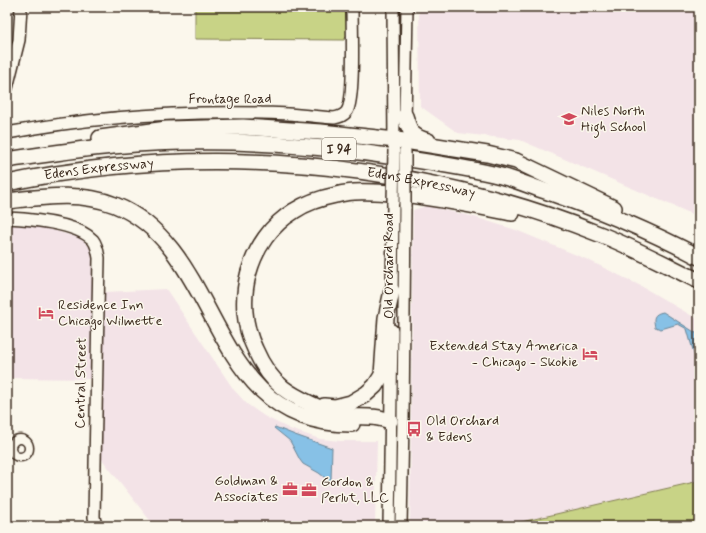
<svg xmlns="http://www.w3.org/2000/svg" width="706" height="533" font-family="Mynerve,sans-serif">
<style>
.built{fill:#f3e3e7}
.green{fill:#c8d386;stroke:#827e52}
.water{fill:#87c1e6;stroke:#698596}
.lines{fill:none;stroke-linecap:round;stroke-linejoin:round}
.street-casing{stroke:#3b2a1e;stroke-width:11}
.secondary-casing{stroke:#3b2a1e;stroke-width:14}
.highway-casing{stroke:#3b2a1e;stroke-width:18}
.street{stroke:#fbf7ec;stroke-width:8}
.secondary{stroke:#fbf7ec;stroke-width:11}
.highway{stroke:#fbf7ec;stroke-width:15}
.secondary-bridge-casing{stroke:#3b2a1e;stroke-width:14;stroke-linecap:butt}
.secondary-bridge{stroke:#fbf7ec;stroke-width:11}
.labels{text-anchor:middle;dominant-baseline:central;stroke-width:3;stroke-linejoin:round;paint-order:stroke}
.shield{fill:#fbf7ec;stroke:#75685c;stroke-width:1}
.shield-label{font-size:13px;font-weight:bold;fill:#3b2a1e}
.street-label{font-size:14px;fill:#3b2a1e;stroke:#fbf7ec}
.poi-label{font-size:14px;fill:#3b2a1e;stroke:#fbf7ec;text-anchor:start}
</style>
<rect width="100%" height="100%" fill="#fbf7ec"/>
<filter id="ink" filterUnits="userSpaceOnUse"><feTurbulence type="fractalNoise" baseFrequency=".025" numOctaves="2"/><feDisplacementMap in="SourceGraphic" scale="8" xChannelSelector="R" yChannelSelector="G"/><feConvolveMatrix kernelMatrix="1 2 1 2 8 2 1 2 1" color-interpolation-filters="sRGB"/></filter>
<g filter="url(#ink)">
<g class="built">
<path d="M419,7H699V217L520,140L458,133L420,106Z"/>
<path d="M426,206L471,216L516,230L586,259L641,286L699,320V481L504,526H410L413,210Z"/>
<path d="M7,224L46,228L80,238L89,246L93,258L91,379L7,378Z"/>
<path d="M166,289L234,390L247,404L264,416L290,429L320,439L341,441H377L375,526L152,523L101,458L105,292Z"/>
</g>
<g class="green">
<path d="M195,7H348V33L344,40L195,39Z"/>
<path d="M699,481V525L694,526H504Z"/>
</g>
<g class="water">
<path d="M663,312L699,335V364L696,361L687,329L678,324L661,329L655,327C653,318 653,314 663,312Z"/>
<path d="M275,427L295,435L332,448L331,480L329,481L319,473L303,464L300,460L290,441L274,428Z"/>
</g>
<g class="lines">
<g class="street-casing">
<circle id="street" cx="20" cy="448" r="9"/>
</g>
<g class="secondary-casing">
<g id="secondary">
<path d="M393,7L394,146"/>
<path d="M7,88L19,40L21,7"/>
<path d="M405,124L407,7"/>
<path d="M7,133C91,117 176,111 261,113C286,113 310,116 334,118C339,117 344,116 347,111C355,99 352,26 352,7"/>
<path d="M7,218C29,219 77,223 93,240C97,245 98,252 99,258L94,517L96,526"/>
<path d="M392,299L393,203"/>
<path d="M389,526L392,330"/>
<path d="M401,526L403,421L405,207"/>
</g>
</g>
<g class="highway-casing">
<g id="highway">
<path d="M405,116C410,132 411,136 428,141"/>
<path d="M100,138L167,129L243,127L321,132L405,141L487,154L516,161L614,208"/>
<path d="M7,160C42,155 78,149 113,146C210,137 307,143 402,158C435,163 469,168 501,176C516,180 530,186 545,191C597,209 650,231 699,257"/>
<path id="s1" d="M7,183C201,142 414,160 599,234C633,247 666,265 699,281"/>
<path d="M7,201C43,197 80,191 115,205C226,250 205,425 352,424"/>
<path d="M324,406L335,407L351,403L366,394L375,386L382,375L386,318L392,291"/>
<path d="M390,421C384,419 377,417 370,417C360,416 349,418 340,415C324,411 296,398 283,388C270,378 261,363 255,349C232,302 248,239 294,211C306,203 321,198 336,195C354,190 375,192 393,193C433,197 472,205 512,213"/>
</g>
</g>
<use href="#street" class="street"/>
<use href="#secondary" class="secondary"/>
<use href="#highway" class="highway"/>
<g class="secondary-bridge-casing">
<g id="secondary-bridge">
<path d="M393,203L394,150"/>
<path d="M405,207V151"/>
</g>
</g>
<use href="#secondary-bridge" class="secondary-bridge"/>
</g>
</g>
<defs>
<g id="school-bare" transform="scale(1.2)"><path d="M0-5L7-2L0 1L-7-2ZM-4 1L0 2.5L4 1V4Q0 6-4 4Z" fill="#d1495b" stroke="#fbf7ec" stroke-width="2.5" paint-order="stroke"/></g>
<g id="hotel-bare" transform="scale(1.2)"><path d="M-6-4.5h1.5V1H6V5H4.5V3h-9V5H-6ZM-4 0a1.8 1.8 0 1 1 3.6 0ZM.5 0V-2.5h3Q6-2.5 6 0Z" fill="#d1495b" stroke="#fbf7ec" stroke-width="2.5" paint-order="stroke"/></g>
<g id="bus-bare" transform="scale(1.2)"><path d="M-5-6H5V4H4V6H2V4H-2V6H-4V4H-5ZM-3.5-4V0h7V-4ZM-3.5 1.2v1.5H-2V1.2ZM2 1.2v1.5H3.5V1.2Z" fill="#d1495b" stroke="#fbf7ec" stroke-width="2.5" paint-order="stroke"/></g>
<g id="office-bare" transform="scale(1.2)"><path d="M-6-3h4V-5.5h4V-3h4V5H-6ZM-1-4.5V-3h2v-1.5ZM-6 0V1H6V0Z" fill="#d1495b" stroke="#fbf7ec" stroke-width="2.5" paint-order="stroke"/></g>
</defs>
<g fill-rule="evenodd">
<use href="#school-bare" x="569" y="119"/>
<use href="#hotel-bare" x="46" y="313"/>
<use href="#hotel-bare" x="590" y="354"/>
<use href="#bus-bare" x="414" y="429"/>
<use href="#office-bare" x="290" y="489"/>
<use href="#office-bare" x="309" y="490"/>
</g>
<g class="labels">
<rect class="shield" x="322" y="138" width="34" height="22" rx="3"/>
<g class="shield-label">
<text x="339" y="149">I 94</text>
</g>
<g class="street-label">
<text x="230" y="99">Frontage Road</text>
<text stroke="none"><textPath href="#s1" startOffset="93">Edens Expressway</textPath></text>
<text stroke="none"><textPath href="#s1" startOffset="417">Edens Expressway</textPath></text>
<text transform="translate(389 266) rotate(-90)">Old Orchard Road</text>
<text transform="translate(81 383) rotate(-89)">Central Street</text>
</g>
<g class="poi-label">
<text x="581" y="111">Niles North<tspan x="581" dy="16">High School</tspan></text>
<text x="58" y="305">Residence Inn<tspan x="58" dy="16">Chicago Wilmette</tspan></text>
<text x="578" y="346" text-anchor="end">Extended Stay America<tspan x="578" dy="16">- Chicago - Skokie</tspan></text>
<text x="426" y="421">Old Orchard<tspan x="426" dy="16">&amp; Edens</tspan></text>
<text x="278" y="481" text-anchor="end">Goldman &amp;<tspan x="278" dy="16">Associates</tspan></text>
<text x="321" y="482">Gordon &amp;<tspan x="321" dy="16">Perlut, LLC</tspan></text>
</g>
</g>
<rect width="706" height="533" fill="none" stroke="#fbf7ec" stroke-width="24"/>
<rect x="12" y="12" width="682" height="509" fill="none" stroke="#3b2a1e" stroke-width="1.5" filter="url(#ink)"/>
</svg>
